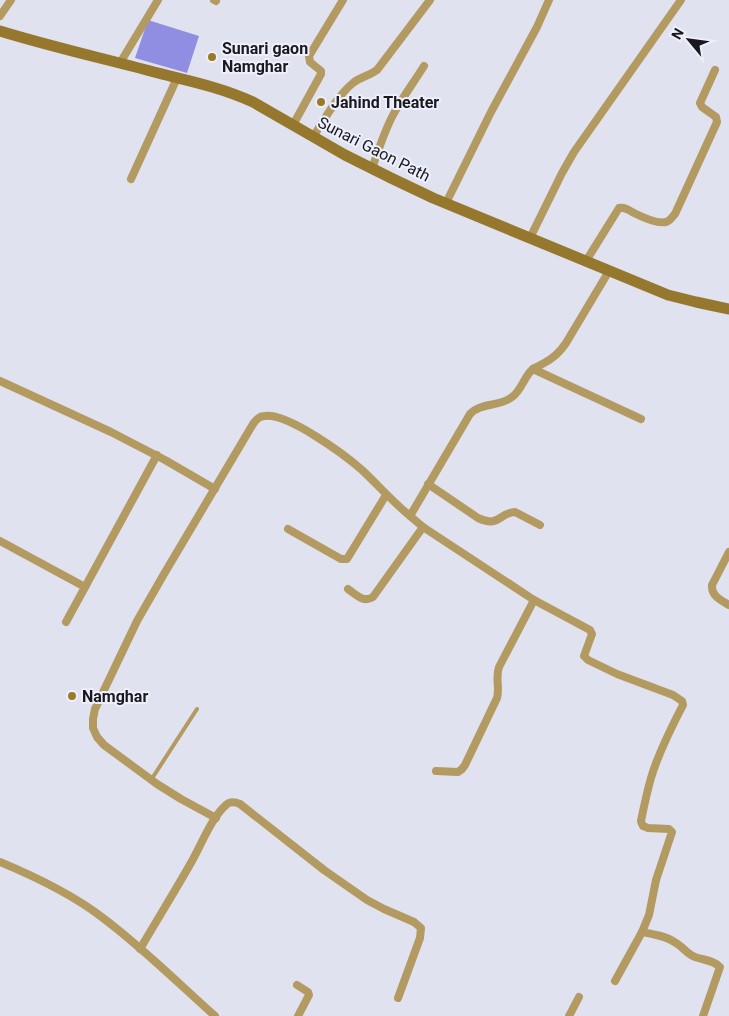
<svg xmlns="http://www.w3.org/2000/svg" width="729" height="1016" font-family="Roboto,sans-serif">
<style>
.water{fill:#908ee2}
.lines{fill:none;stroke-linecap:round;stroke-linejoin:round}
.lane{stroke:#b39a60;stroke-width:4}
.street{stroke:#b39a60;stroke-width:8}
.secondary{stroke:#95782d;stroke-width:11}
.poi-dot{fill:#9a7a24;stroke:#eeeffc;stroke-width:2}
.labels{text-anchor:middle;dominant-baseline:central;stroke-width:4;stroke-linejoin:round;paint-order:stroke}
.poi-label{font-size:16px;font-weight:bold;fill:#18181d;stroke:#eeeffc;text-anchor:start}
.street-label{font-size:16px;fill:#18181d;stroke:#eeeffc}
</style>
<rect width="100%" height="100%" fill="#e1e2ef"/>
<path class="water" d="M148,20L199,36L187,73L135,58Z"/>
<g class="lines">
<path class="lane" d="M151,780L197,709"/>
<g class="street">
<path d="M214,0L216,1"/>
<path d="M0,16L11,0"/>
<path d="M120,63L158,0"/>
<path d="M293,125L321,74V71L310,62L309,56L343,0"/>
<path d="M313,137C324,120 338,95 353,83C360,77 369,76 377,70L430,0"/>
<path d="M372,169C378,151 384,132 393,115C402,98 414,82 424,66"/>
<path d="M131,179L177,78"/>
<path d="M446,203L491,112L537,27L549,0"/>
<path d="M530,238L562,173L574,152L681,0"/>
<path d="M586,261L619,208C625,207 629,210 634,213C642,217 658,224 666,222C670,221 672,217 675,214L717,122L716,117L702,107L700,103L715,70"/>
<path d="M533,369L641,419"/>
<path d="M0,381L111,432L165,460L215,489"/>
<path d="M428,484L478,518C500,528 498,513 515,512L540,525"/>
<path d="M410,516L423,527L534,600L590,630L592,634L584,656L588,660L617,674L673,695L682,701L683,705C671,728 658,754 651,778C647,792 644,806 641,821L642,824L643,826L648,828L669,829L672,832L656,880L649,915L642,932L615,981"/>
<path d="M288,529L341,559H347L386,495"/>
<path d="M0,541L85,587"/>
<path d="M729,552L712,585C711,596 721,600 729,605"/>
<path d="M348,589C356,595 364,603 373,597L423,527"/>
<path d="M66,622L157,455"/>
<path d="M436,771L458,772L462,769L465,765L497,698C500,687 495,678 499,667L534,600"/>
<path d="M216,818L181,799L157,784L104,745L97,737L93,728V719L95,709L137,621L164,574L253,424C256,420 259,416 265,416C288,413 345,455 362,470C378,485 393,502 410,516L470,414C481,402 500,407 512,397C522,390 524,376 533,369C536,367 541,365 544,363C554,358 560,352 566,343L609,271"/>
<path d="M0,862C36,877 72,894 103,918C143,948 178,983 215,1016"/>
<path d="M642,932C653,934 666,936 676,943C683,947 687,954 695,957C703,960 714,960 720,967L703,1016"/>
<path d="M140,949C157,920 175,891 192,861C201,845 212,817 226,805C230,801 235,802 240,804L324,870L367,900L384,909L414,922L421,928L420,938L398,998"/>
<path d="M297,985L308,992L309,995L298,1016"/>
<path d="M569,1016L579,997"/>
</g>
<path class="secondary" d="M0,31C52,47 106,59 158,73C190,81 223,88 253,102L345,155L391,178L433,198L668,295L696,302L729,309"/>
</g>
<g class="poi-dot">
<circle cx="212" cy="57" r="5"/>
<circle cx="321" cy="102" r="5"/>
<circle cx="72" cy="696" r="5"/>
</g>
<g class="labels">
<g class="poi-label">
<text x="222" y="48">Sunari gaon<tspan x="222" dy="18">Namghar</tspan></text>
<text x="331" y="102">Jahind Theater</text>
<text x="82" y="696">Namghar</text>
</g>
<g class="street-label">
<text transform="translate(374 149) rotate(27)">Sunari Gaon Path</text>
</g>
</g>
<g transform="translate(689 40) rotate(299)" stroke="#eeeffc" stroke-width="4" paint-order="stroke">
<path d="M0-4L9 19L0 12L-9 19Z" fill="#18181d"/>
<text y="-8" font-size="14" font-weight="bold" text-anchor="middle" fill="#18181d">N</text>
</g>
</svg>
